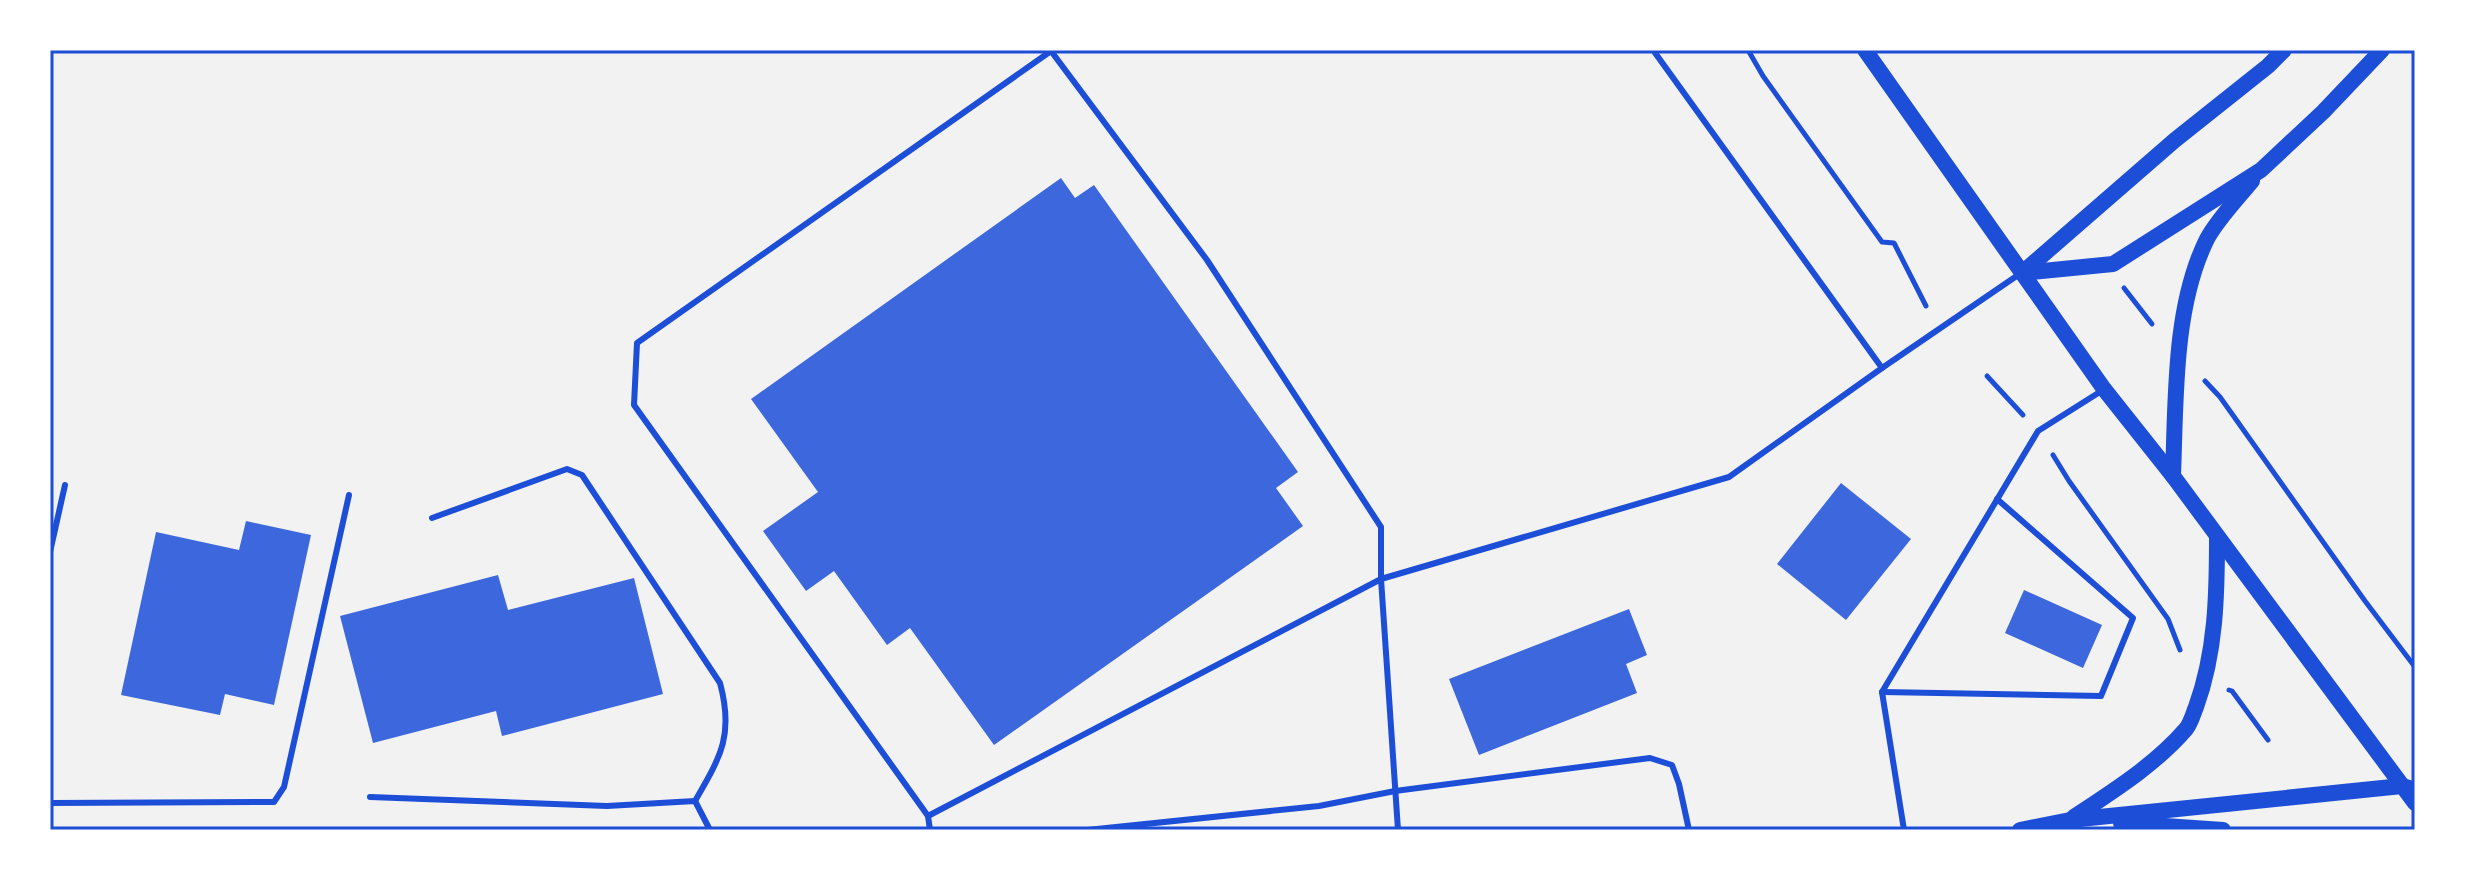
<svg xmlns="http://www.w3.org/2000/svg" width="2465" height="880" font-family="'Public Sans',sans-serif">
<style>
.building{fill:#3d67dc}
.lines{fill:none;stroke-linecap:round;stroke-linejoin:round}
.path{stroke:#1d4ed8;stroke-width:5}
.service{stroke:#1d4ed8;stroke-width:6}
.secondary{stroke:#1d4ed8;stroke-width:16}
.neatline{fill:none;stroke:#1d4ed8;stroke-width:3}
</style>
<rect width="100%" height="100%" fill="#f2f2f2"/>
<g class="building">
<path d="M1061,178L1075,198L1094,185L1298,472L1276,488L1303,526L994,745L910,628L887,645L834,571L806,591L763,531L818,492L751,399Z"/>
<path d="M1841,483L1911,539L1846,620L1777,564Z"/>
<path d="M246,521L311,535L274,705L225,694L220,715L121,695L156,532L239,550Z"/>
<path d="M498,575L508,610L634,578L663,694L502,736L496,711L373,743L340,616Z"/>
<path d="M2024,590L2102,625L2083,668L2005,633Z"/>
<path d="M1629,609L1647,655L1626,664L1637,693L1479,755L1449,679Z"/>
</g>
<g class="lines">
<g class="path">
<path d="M1748,50L1763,76L1882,242L1894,243L1926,306"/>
<path d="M2124,288L2152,324"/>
<path d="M1987,376L2023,415"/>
<path d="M2205,381L2220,397L2365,601L2415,667"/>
<path d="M2053,455L2069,481L2168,619L2180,650"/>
<path d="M2229,690L2232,691L2268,740"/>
</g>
<g class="service">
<path d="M1053,50L1051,51L1207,260L1381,527V579L1729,477L1882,368L1653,50"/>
<path d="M1051,51L637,343L634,405L928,816L1381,579L1398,830"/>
<path d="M1882,368L2021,273"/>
<path d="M432,518L567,469L582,475L720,683C734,735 721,756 695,801"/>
<path d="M50,552L65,485"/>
<path d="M1882,692L2101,696L2133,618L1997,499"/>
<path d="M370,797L607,806L695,801L710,830"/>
<path d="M50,803L274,802L284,787L349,495"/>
<path d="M928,816L930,830"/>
<path d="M1087,830L1319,806L1395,791L1650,758L1672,765L1679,784L1689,830"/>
<path d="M1904,830L1882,692L2038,431L2103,390"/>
</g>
<g class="secondary">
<path d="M1865,50L2104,389L2173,476L2415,803"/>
<path d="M2022,273L2113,264L2261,170L2323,112L2382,50"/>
<path d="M2022,273L2175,140L2268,66L2284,50"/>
<path d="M2173,476C2176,401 2173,307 2207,239C2217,220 2238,198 2252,181"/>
<path d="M2074,817C2113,791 2155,765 2186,729C2191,723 2193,714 2196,707C2216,652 2217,595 2217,537"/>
<path d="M2121,823L2223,830"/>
<path d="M2020,830L2070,820L2402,786L2409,788"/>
</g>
</g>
<rect width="2465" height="880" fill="none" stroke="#ffffff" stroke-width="104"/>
<rect x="52" y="52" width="2361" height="776" class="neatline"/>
</svg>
